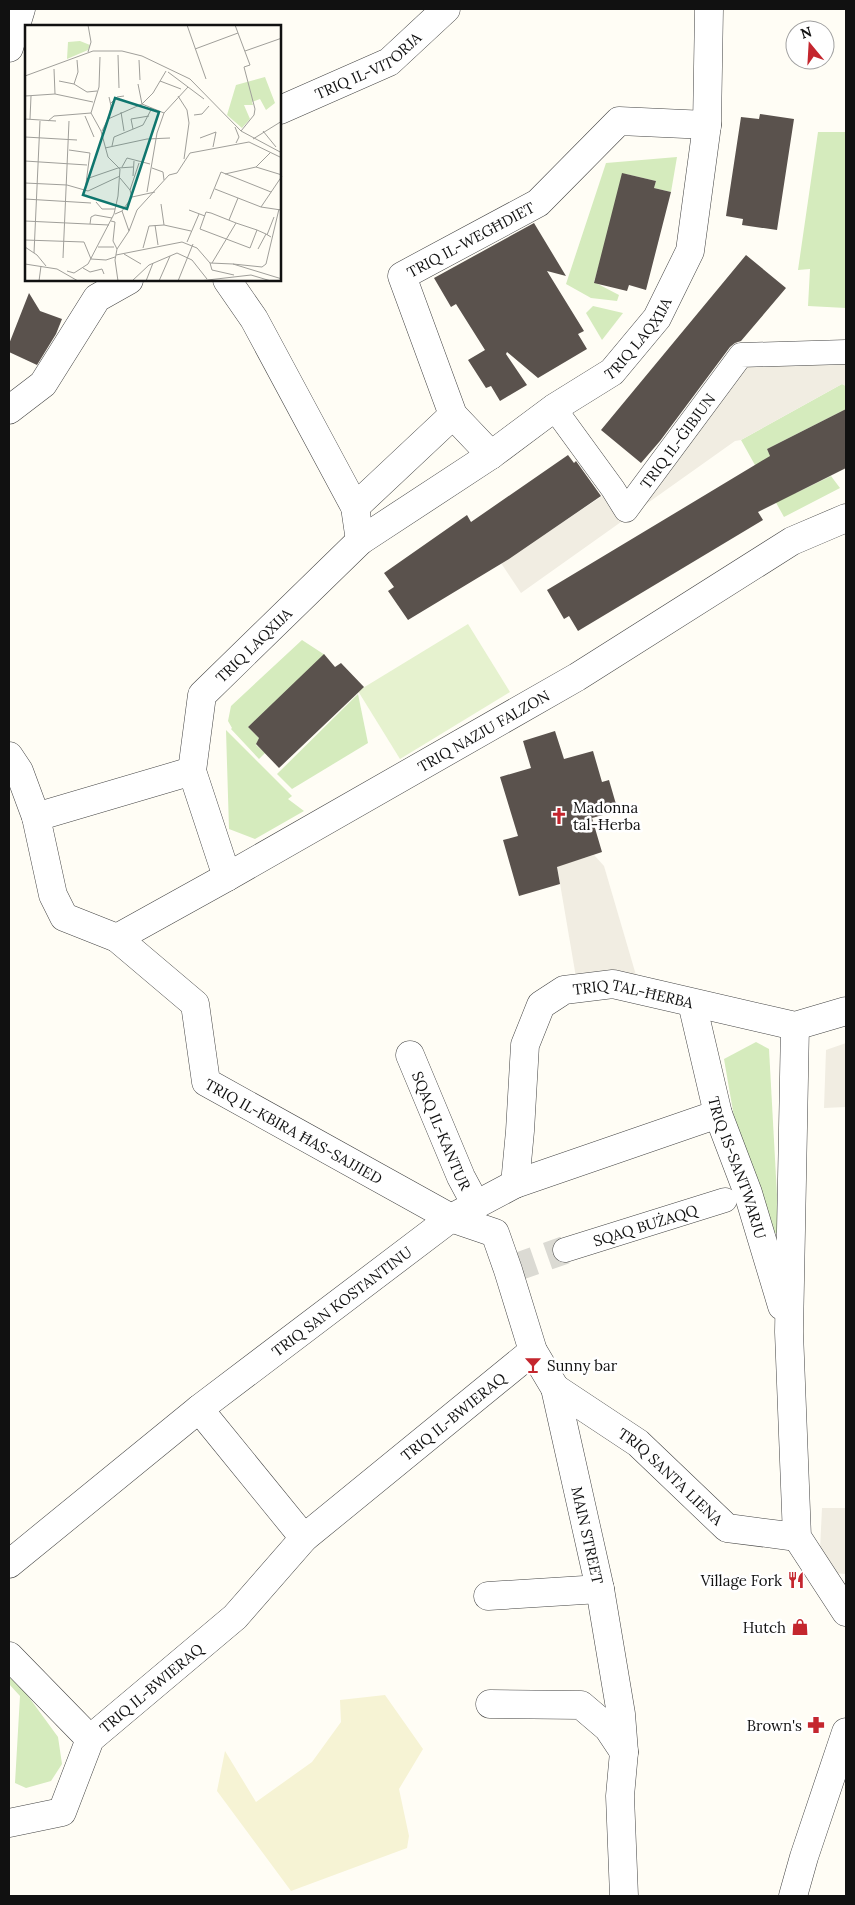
<svg xmlns="http://www.w3.org/2000/svg" width="855" height="1905" font-family="Lora,serif">
<style>
.farmland{fill:#f6f3d4}
.green{fill:#d5ebbd}
.pitch{fill:#e6f2cf}
.plaza{fill:#f1ede2}
.building{fill:#5a524d}
.lines{fill:none;stroke-linecap:round;stroke-linejoin:round}
.minor-tunnel{stroke:#dbdad3;stroke-width:28;stroke-dasharray:28 14;stroke-linecap:butt}
.pedestrian-casing{stroke:#444;stroke-width:25}
.minor-casing{stroke:#444;stroke-width:29}
.pedestrian{stroke:#fff;stroke-width:24}
.minor{stroke:#fff;stroke-width:28}
.labels{text-anchor:middle;dominant-baseline:central;stroke-width:5;stroke-linejoin:round;paint-order:stroke}
.street-label{font-size:15px;fill:#111;stroke:#fff}
.poi-label{font-size:15px;fill:#111;stroke:#fff;text-anchor:end}
.inset-road{fill:none;stroke:#a09f9a;stroke-width:1}
.view{fill:#0f766e;fill-opacity:0.15;stroke:#0f766e;stroke-width:2.5}
.inset-edge{fill:none;stroke:#111;stroke-width:2.5}
</style>
<rect width="100%" height="100%" fill="#fffdf5"/>
<path class="farmland" d="M385,1695L423,1749L399,1789L409,1836L407,1848L291,1891L217,1791L225,1751L256,1802L312,1762L341,1722L340,1700Z"/>
<g class="green">
<path d="M818,132H846V308L808,306L810,269L798,270Z"/>
<path d="M677,157L671,192L654,188L656,181L626,174L594,282L619,295L617,301L591,298L566,284L606,163Z"/>
<path d="M593,306L623,313L602,340L586,313Z"/>
<path d="M842,384L846,386V409L767,449L783,481L789,479L796,493L831,476L840,488L784,517L741,440Z"/>
<path d="M302,640L325,655L248,727L259,738L256,745L265,753L259,759L231,729L232,728L228,721L231,706Z"/>
<path d="M358,694L368,743L292,789L277,774Z"/>
<path d="M226,730L292,796L288,799L304,811L255,839L229,829Z"/>
<path d="M756,1042L769,1049L779,1232L772,1234L738,1140L724,1059Z"/>
<path d="M9,1670L58,1737L62,1764L51,1781L26,1788L15,1783L20,1696L9,1684Z"/>
</g>
<path class="pitch" d="M468,624L510,692L400,759L358,691Z"/>
<g class="plaza">
<path d="M846,346V386L842,384L741,440L735,441L521,593L501,563L613,489L627,492L740,350Z"/>
<path d="M594,855L604,866L638,982L578,989L557,866Z"/>
<path d="M846,1043V1107L824,1108L826,1050Z"/>
<path d="M822,1508H846V1574L833,1573L820,1550Z"/>
</g>
<g class="building">
<path d="M760,114L794,119L777,230L742,225L743,219L726,216L741,117L759,119Z"/>
<path d="M622,173L656,181L654,188L671,192L646,290L629,285L627,291L594,283Z"/>
<path d="M534,223L566,276L547,271L584,331L578,334L587,349L538,378L507,352L506,354L527,385L500,401L491,386L486,388L468,360L485,350L456,304L451,307L434,278Z"/>
<path d="M746,255L786,288L741,341L735,343L730,347L660,441L641,463L601,430Z"/>
<path d="M29,293L40,311L62,319L56,334L37,365L9,352V344Z"/>
<path d="M846,409V468L758,512L763,520L578,631L569,616L564,619L547,590L770,456L767,449Z"/>
<path d="M568,455L574,463L576,461L601,496L509,559L408,620L388,591L394,587L384,573L467,515L471,522Z"/>
<path d="M324,654L335,667L341,663L364,687L279,768L256,744L259,738L248,727Z"/>
<path d="M555,731L564,759L593,751L602,782L609,780L618,811L592,818L602,852L557,867L560,884L519,896L503,840L518,836L500,777L531,768L523,741Z"/>
</g>
<g class="lines">
<path class="minor-tunnel" d="M508,1270L565,1250"/>
<g class="pedestrian-casing">
<g id="pedestrian">
<path id="s1" d="M554,408L613,489L626,510L741,355L846,352"/>
<path id="s2" d="M565,1250L725,1200"/>
</g>
</g>
<g class="minor-casing">
<g id="minor">
<path d="M9,48L21,9"/>
<path id="s3" d="M280,110L389,62L446,9"/>
<path d="M227,280L254,319L355,507L360,541"/>
<path d="M9,410L43,384L97,298L129,280"/>
<path id="s4" d="M491,455L453,415L402,276L538,203L619,121L707,125"/>
<path d="M355,507L453,415"/>
<path id="s5" d="M9,756L19,771L36,817L53,895L64,917L117,938L195,1004L206,1082L451,1218L495,1233L508,1270L533,1351L555,1388L600,1589L621,1714L624,1752L620,1796L624,1896"/>
<path d="M36,817L192,771"/>
<path id="s6" d="M227,877L192,771L202,695L360,541L491,455L554,408L612,372L657,318L690,251L707,125L709,9"/>
<path id="s7" d="M117,938L227,877L577,677L792,541L846,518"/>
<path id="s8" d="M692,1003L718,1114L748,1193L782,1306"/>
<path d="M795,1026L789,1332L797,1537L846,1612"/>
<path id="s9" d="M410,1055L461,1177L476,1205"/>
<path id="s10" d="M515,1184L520,1131L525,1045L541,1005L564,990L613,984L795,1026L846,1011"/>
<path id="s11" d="M555,1388L638,1443L727,1528L797,1537"/>
<path d="M199,1409L304,1538"/>
<path id="s12" d="M9,1564L199,1409L451,1218L515,1184L718,1114"/>
<path d="M488,1596L600,1589"/>
<path d="M9,1656L90,1739"/>
<path d="M490,1704L581,1705L608,1728L624,1752"/>
<path id="s13" d="M9,1823L62,1812L90,1739L235,1617L304,1538L533,1351"/>
<path d="M793,1896L804,1857L846,1732"/>
</g>
</g>
<use href="#pedestrian" class="pedestrian"/>
<use href="#minor" class="minor"/>
</g>
<defs>
<g id="church-bare" transform="scale(1.35)"><path d="M-1.2-6h2.4v3.5h3.3v2.4h-3.3V6h-2.4V-.1h-3.3v-2.4h3.3Z" fill="#c4262e" stroke="#fff" stroke-width="2.5" paint-order="stroke"/></g>
<g id="bar-bare" transform="scale(1.35)"><path d="M-6-5H6L.8 .8V4.5H3.5V6h-7V4.5H-.8V.8Z" fill="#c4262e" stroke="#fff" stroke-width="2.5" paint-order="stroke"/></g>
<g id="restaurant-bare" transform="scale(1.35)"><path d="M-5-6h1v4h1v-4h1v4h1v-4h1v5L-1.5 .5V6h-2V.5L-5-1ZM5-6V6H3V1.5H1.5Q1.5-4 5-6Z" fill="#c4262e" stroke="#fff" stroke-width="2.5" paint-order="stroke"/></g>
<g id="shop-bare" transform="scale(1.35)"><path d="M-5-2.5h2.3a2.7 3.5 0 0 1 5.4 0H5L5.5 6h-11ZM-1.5-2.5h3a1.5 2.3 0 0 0-3 0Z" fill="#c4262e" stroke="#fff" stroke-width="2.5" paint-order="stroke"/></g>
<g id="pharmacy-bare" transform="scale(1.35)"><path d="M-2-6h4v4h4v4h-4v4h-4v-4h-4v-4h4Z" fill="#c4262e" stroke="#fff" stroke-width="2.5" paint-order="stroke"/></g>
</defs>
<g fill-rule="evenodd">
<use href="#church-bare" x="559" y="816"/>
<use href="#bar-bare" x="533" y="1365"/>
<use href="#restaurant-bare" x="796" y="1580"/>
<use href="#shop-bare" x="800" y="1627"/>
<use href="#pharmacy-bare" x="816" y="1725"/>
</g>
<g class="labels">
<g class="street-label">
<text stroke="none"><textPath href="#s3" startOffset="99">TRIQ IL-VITORJA</textPath></text>
<text stroke="none"><textPath href="#s4" startOffset="281">TRIQ IL-WEGĦDIET</textPath></text>
<text stroke="none"><textPath href="#s6" startOffset="755">TRIQ LAQXIJA</textPath></text>
<text stroke="none"><textPath href="#s1" startOffset="211">TRIQ IL-ĠIBJUN</textPath></text>
<text stroke="none"><textPath href="#s6" startOffset="260">TRIQ LAQXIJA</textPath></text>
<text stroke="none"><textPath href="#s7" startOffset="421">TRIQ NAZJU FALZON</textPath></text>
<text stroke="none"><textPath href="#s10" startOffset="280">TRIQ TAL-ĦERBA</textPath></text>
<text stroke="none"><textPath href="#s5" startOffset="510">TRIQ IL-KBIRA ĦAS-SAJJIED</textPath></text>
<text stroke="none"><textPath href="#s9" startOffset="82">SQAQ IL-KANTUR</textPath></text>
<text stroke="none"><textPath href="#s8" startOffset="171">TRIQ IS-SANTWARJU</textPath></text>
<text stroke="none"><textPath href="#s2" startOffset="84">SQAQ BUŻAQQ</textPath></text>
<text stroke="none"><textPath href="#s12" startOffset="424">TRIQ SAN KOSTANTINU</textPath></text>
<text stroke="none"><textPath href="#s13" startOffset="619">TRIQ IL-BWIERAQ</textPath></text>
<text stroke="none"><textPath href="#s11" startOffset="146">TRIQ SANTA LIENA</textPath></text>
<text stroke="none"><textPath href="#s5" startOffset="1054">MAIN STREET</textPath></text>
<text stroke="none"><textPath href="#s13" startOffset="212">TRIQ IL-BWIERAQ</textPath></text>
</g>
<g class="poi-label">
<text x="573" y="807" text-anchor="start">Madonna<tspan x="573" dy="17">tal-Ħerba</tspan></text>
<text x="547" y="1365" text-anchor="start">Sunny bar</text>
<text x="782" y="1580">Village Fork</text>
<text x="786" y="1627">Hutch</text>
<text x="802" y="1725">Brown's</text>
</g>
</g>
<g transform="translate(25 25)">
<rect width="256" height="256" fill="#fffdf5"/>
<path d="M55,16L65,20L63,25L42,34L43,17ZM240,52L250,78L241,85L235,74L227,77L228,80H219L225,94L217,103L202,90L211,60Z" fill="#d5ebbd"/>
<path class="inset-road" d="M162,0L181,54M210,0L225,40L219,42L230,84L229,90L216,106M170,24L213,8M220,26L257,13M63,27L66,17L63,0M93,30L94,63M114,35L115,55M29,44L30,69M143,47L179,74M0,51L68,26H97L117,31L165,54L216,106L257,128M34,56L49,59L62,67L72,66M135,56L156,64M49,59L53,47L52,35M113,59L117,79M0,71L30,69L68,77M153,71L162,85L164,98L159,134M86,78L92,72L99,71M117,79L139,88M96,87L99,106M66,88L74,62L75,32M169,90L177,89L184,81M60,91L69,112M0,94L31,96M5,94L6,71M84,94L86,81L84,72M23,96L29,91L66,88M210,102L214,112L211,118M108,104L106,94L124,91M77,106L83,94L117,79L128,68L141,46M238,106L251,122M0,112L52,115M175,113L191,107L188,122M228,114L257,96M87,121L89,112L118,100L127,83M80,123L122,114L145,113M44,125L65,128L60,166M0,136L62,140M97,142L102,133L125,139M231,142L257,150M127,143L138,147L139,155M200,149L231,142L245,128M108,151L109,136M95,153L105,165M61,154L93,143L108,142M0,158L42,160L63,166L95,151M190,164L236,182L256,185M122,167L132,108L139,88L163,62M107,172L105,165L114,138M107,172L130,167M0,174L66,178M185,174L196,147L246,167M71,177L77,184H90M136,179L139,200M236,182L257,151M164,185L180,191M97,186L104,206M90,189L97,186L107,172M204,195L213,173M0,196L84,200M86,196L90,197L88,216L92,224M65,199L66,192L70,190L87,193M130,200L133,220M232,205L225,223L175,204L181,187L186,188L211,198L232,205L241,209L246,212M242,210L249,192M0,215L59,217L66,234M162,217L174,189M0,222L12,230L21,241M73,222H89M118,223L124,201L139,200L166,206M233,224L241,209M9,228L15,96M99,229L116,239M91,230L157,217L172,223L185,238L187,245L209,250M38,233L44,96M66,234L81,235L90,232M185,238L208,239L257,254M187,238L211,198M0,239L32,244L53,256M208,239L237,242L241,239L254,184M58,243L65,247L77,244L79,249M42,246L49,248L63,239L89,189L93,171L95,144L83,132L76,106L66,88M14,256L16,241M93,256L90,235L92,224L104,206L112,185L144,150L152,148L165,128L224,117L257,133M107,256L124,240L152,228L167,235L182,254M121,256L128,238M134,256L145,231M153,256L168,219M174,256L226,250L246,256"/>
<path class="view" d="M90,73L134,87L102,184L58,170Z"/>
<rect width="256" height="256" class="inset-edge"/>
</g>
<rect width="855" height="1905" fill="none" stroke="#111111" stroke-width="20"/>
<g transform="translate(810 45) rotate(342)"><circle r="24" fill="#ffffff" stroke="#a0a0a0"/>
<path d="M0-4L9 19L0 12L-9 19Z" fill="#c4262e"/>
<text y="-8" font-size="14" font-weight="bold" text-anchor="middle" fill="#111111">N</text>
</g>
</svg>
